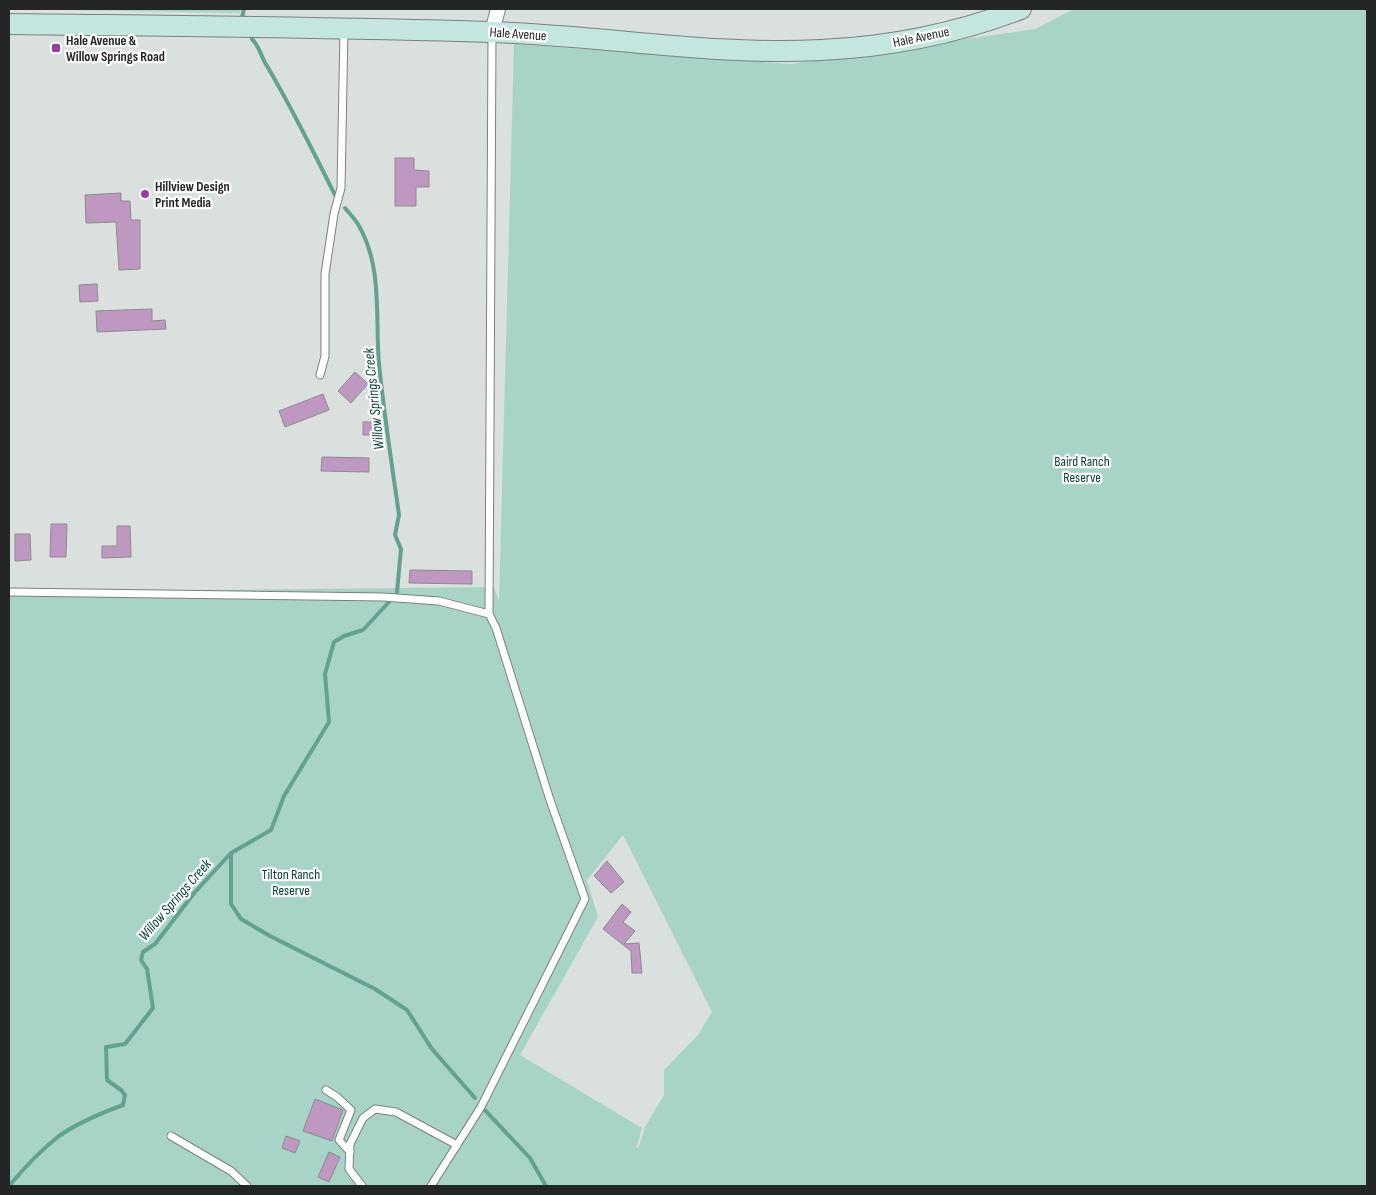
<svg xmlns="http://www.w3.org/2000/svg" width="1376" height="1195" font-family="'Sofia Sans Condensed',sans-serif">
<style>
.green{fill:#a8d4c7;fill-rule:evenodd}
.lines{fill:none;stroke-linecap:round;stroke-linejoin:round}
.stream{stroke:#63a190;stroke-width:4}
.building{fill:#be98c0;stroke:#8d898e}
.lane-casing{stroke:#7b817f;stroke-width:9}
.street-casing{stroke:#7b817f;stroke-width:16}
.secondary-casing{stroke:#7b817f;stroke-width:22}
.lane{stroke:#fff;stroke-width:7}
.street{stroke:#fff;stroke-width:14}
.secondary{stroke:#c3e7df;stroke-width:20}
.poi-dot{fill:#9b3ba3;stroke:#fff;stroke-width:2}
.labels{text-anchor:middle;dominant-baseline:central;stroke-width:4.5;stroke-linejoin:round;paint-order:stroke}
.street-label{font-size:14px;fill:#232625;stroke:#fff}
.poi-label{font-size:14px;font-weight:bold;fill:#232625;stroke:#fff;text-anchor:start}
.park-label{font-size:14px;fill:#074135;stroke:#fff}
.water-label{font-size:15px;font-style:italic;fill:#033e32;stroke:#fff}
</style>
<rect width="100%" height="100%" fill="#d9e0de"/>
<g class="green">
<path d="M9,9H241L240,13Z"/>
<path d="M1074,9H1367V1186H9V592L494,587L499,601L514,44L791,64L1035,29ZM623,835L712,1012L698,1035L664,1070V1095L645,1127L639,1146L636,1149L642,1128L520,1055L598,917L587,880Z"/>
</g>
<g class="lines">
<g class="stream">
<path d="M242,18L244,9"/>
<path d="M252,39C260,47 261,57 267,66C292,108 313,151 335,195"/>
<path d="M345,208C350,214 356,220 359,226C383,268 375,318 379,364C384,415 392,465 399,515L395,535L401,549L397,592"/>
<path d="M231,854V904L241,919L270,936L375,989L407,1010L432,1049L475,1098"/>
<path d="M482,1107L530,1158L546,1186"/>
<path d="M9,1186C24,1168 41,1150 59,1136C76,1124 104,1112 123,1105L125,1095L121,1090L107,1080L106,1047L125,1044L153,1008L147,969L141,960L143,952L155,944L195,892L231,853L271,830L284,796L329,722L325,674L334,642L344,636L363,630L389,602"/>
</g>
</g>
<g class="building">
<path d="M395,158H414V170L429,171V187H416V206H395Z"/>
<path d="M121,193V201H130L131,220H140V269L119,270L116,222L86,223L85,195Z"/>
<path d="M97,284L98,301L80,302L79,285Z"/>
<path d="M152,309V321L165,320L166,329L97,332L96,311Z"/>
<path d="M355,372L368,384L351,403L338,391Z"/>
<path d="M323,394L329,410L285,427L279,411Z"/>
<rect x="363" y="422" width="12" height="13"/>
<path d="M322,457L369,458V472L321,471Z"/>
<path d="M51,524H67L66,557H50Z"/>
<path d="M117,526H130L131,557L102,558V546H117Z"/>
<path d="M15,534H30L31,560L15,561Z"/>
<path d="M410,570L472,571V584L409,583Z"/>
<path d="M607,861L624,882L611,893L594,876Z"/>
<path d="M622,904L631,912L623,922L635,931L624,944L639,943L642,973H632L631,951L603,929Z"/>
<path d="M315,1099L343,1110L332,1141L303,1131Z"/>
<path d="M286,1136L300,1141L295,1153L282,1148Z"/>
<path d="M329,1152L340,1157L329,1182L318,1177Z"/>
</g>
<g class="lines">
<g class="lane-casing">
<g id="lane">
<path d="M320,375L325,356V274L334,214L341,188L344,29"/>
<path d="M9,592L383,597L439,601L489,614"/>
<path d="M326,1090L337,1097L351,1110L339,1140L350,1152"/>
<path d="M171,1136L231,1171L247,1186"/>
<path d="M362,1186L349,1169L350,1144L363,1118L375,1109L396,1112L457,1145"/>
<path d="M431,1186L481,1107L585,899L550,800L496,628L489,614L492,35"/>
</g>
</g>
<g class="street-casing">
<path id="street" d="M492,32L498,9"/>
</g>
<g class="secondary-casing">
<path id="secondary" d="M9,24C169,26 329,27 489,32C600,35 711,56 821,50C889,47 958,33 1021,9"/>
</g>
<use href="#lane" class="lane"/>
<use href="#street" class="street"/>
<use href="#secondary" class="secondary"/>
</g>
<g class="poi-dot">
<rect x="51" y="43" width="10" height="10" rx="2.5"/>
<circle cx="145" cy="194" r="5"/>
</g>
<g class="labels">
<g class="street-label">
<text transform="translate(518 34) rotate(4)">Hale Avenue</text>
<text transform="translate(921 37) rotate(-12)">Hale Avenue</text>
</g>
<g class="poi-label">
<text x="66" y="40">Hale Avenue &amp;<tspan x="66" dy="16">Willow Springs Road</tspan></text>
<text x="155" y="186">Hillview Design<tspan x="155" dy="16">Print Media</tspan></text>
</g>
<g class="park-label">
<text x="1082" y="461">Baird Ranch<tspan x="1082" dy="16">Reserve</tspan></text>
<text x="291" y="874">Tilton Ranch<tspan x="291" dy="16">Reserve</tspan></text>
</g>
<g class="water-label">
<text transform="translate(374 399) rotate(-96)">Willow Springs Creek</text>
<text transform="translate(175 900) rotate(-49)">Willow Springs Creek</text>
</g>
</g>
<rect width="1376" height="1195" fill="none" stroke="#232625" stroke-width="20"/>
</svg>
